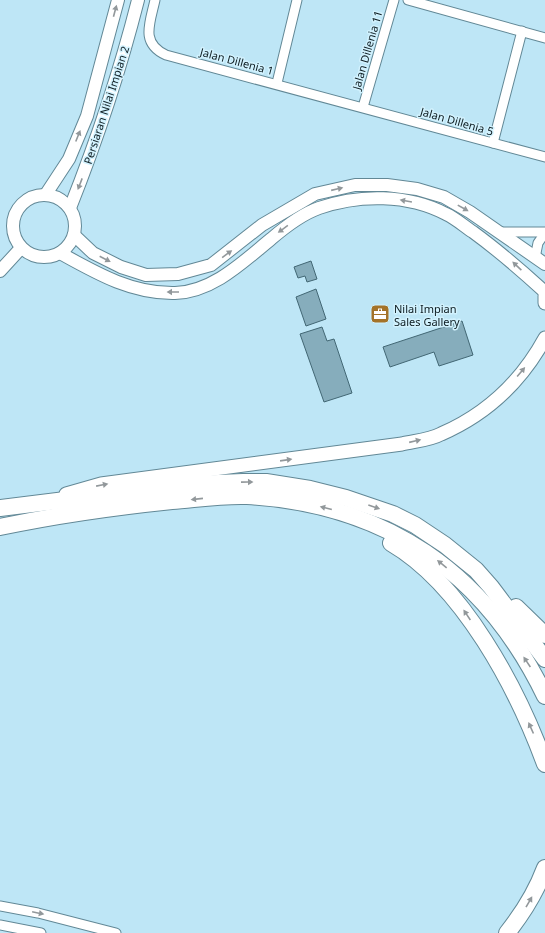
<svg xmlns="http://www.w3.org/2000/svg" width="545" height="933" font-family="'Noto Sans',sans-serif">
<style>
.building{fill:#86adbc;stroke:#426774}
.lines{fill:none;stroke-linecap:round;stroke-linejoin:round}
.minor-casing{stroke:#628896;stroke-width:11}
.tertiary-casing{stroke:#628896;stroke-width:14}
.secondary-casing{stroke:#628896;stroke-width:15}
.trunk-casing{stroke:#628896;stroke-width:18}
.minor{stroke:#fff;stroke-width:9}
.tertiary{stroke:#fff;stroke-width:12}
.secondary{stroke:#fff;stroke-width:13}
.trunk{stroke:#fff;stroke-width:16}
.oneway{fill:#92989b}
.labels{text-anchor:middle;dominant-baseline:central;stroke-width:3;stroke-linejoin:round;paint-order:stroke}
.street-label{font-size:11px;fill:#0c1b20;stroke:#d2f2fe}
.poi-label{font-size:11px;fill:#0c1b20;stroke:#d2f2fe;text-anchor:start}
</style>
<rect width="100%" height="100%" fill="#bee6f6"/>
<g class="building">
<path d="M311,261L317,279L307,282L305,276L298,278L294,267Z"/>
<path d="M316,289L326,319L306,326L296,297Z"/>
<path d="M462,321L473,355L439,366L434,352L390,367L383,347Z"/>
<path d="M322,327L327,341L334,339L352,393L324,402L300,334Z"/>
</g>
<g class="lines">
<g class="minor-casing">
<g id="minor">
<path d="M155,0C150,23 140,43 166,55L545,157"/>
<path d="M408,0L545,38"/>
<path d="M277,83L297,0"/>
<path d="M363,107L394,0"/>
<path d="M493,143L522,31"/>
<path d="M498,232H545"/>
<path d="M535,258L538,243L545,233"/>
<path d="M0,906L38,913L116,933"/>
<path d="M0,925L41,933"/>
</g>
</g>
<g class="tertiary-casing">
<g id="tertiary">
<path d="M46,194L69,159L87,116L118,0"/>
<circle cx="44" cy="226" r="31"/>
<path d="M70,208C97,140 120,71 138,0"/>
<path d="M74,235L93,253L121,267L146,275L178,274L211,265L262,225L315,194L355,185H387L417,189L444,197L470,212L545,264"/>
<path d="M60,253C96,273 132,294 175,293C213,292 244,261 271,239C285,227 302,214 319,208C359,194 408,194 446,214C455,218 464,226 473,232C499,251 522,271 545,292"/>
<path d="M0,271L21,248"/>
</g>
</g>
<g class="secondary-casing">
<g id="secondary">
<path d="M545,296V303"/>
<path d="M66,494L101,484L402,444C415,441 430,440 441,434C487,414 521,382 545,338"/>
</g>
</g>
<g class="trunk-casing">
<g id="trunk">
<path d="M0,508L194,484L243,482H266L310,489L346,498L393,514L415,525L445,545L476,570L491,587L545,659"/>
<path d="M0,527C57,515 114,507 172,501C197,499 222,495 247,496C385,504 485,572 545,696"/>
<path d="M391,543C463,585 517,688 545,764"/>
<path d="M516,607L545,635"/>
<path d="M507,933C523,913 536,892 545,868"/>
</g>
</g>
<use href="#minor" class="minor"/>
<use href="#tertiary" class="tertiary"/>
<use href="#secondary" class="secondary"/>
<use href="#trunk" class="trunk"/>
</g>
<defs><path id="oneway-solid" d="M-6-.8H1V-3.2L6.5 0L1 3.2V.8H-6Z"/></defs>
<g class="oneway">
<use href="#oneway-solid" transform="translate(115 11) rotate(-75)"/>
<use href="#oneway-solid" transform="translate(78 136) rotate(-68)"/>
<use href="#oneway-solid" transform="translate(80 184) rotate(111)"/>
<use href="#oneway-solid" transform="translate(337 189) rotate(-13)"/>
<use href="#oneway-solid" transform="translate(406 201) rotate(-170)"/>
<use href="#oneway-solid" transform="translate(463 208) rotate(29)"/>
<use href="#oneway-solid" transform="translate(283 229) rotate(144)"/>
<use href="#oneway-solid" transform="translate(227 254) rotate(-36)"/>
<use href="#oneway-solid" transform="translate(105 259) rotate(27)"/>
<use href="#oneway-solid" transform="translate(517 266) rotate(-137)"/>
<use href="#oneway-solid" transform="translate(173 292) rotate(180)"/>
<use href="#oneway-solid" transform="translate(521 372) rotate(-50)"/>
<use href="#oneway-solid" transform="translate(415 441) rotate(-13)"/>
<use href="#oneway-solid" transform="translate(286 460) rotate(-8)"/>
<use href="#oneway-solid" transform="translate(247 482) rotate(-1)"/>
<use href="#oneway-solid" transform="translate(102 485) rotate(-11)"/>
<use href="#oneway-solid" transform="translate(197 499) rotate(174)"/>
<use href="#oneway-solid" transform="translate(374 507) rotate(19)"/>
<use href="#oneway-solid" transform="translate(326 508) rotate(-166)"/>
<use href="#oneway-solid" transform="translate(442 564) rotate(-141)"/>
<use href="#oneway-solid" transform="translate(467 615) rotate(-124)"/>
<use href="#oneway-solid" transform="translate(527 662) rotate(-124)"/>
<use href="#oneway-solid" transform="translate(531 728) rotate(-114)"/>
<use href="#oneway-solid" transform="translate(529 902) rotate(-60)"/>
<use href="#oneway-solid" transform="translate(38 913) rotate(12)"/>
</g>
<defs>
<g id="office-square" transform="scale(1)"><rect x="-9" y="-9" width="18" height="18" rx="4" fill="#a47329" stroke="#d2f2fe"/><path d="M-6-3h4V-5.5h4V-3h4V5H-6ZM-1-4.5V-3h2v-1.5ZM-6 0V1H6V0Z" fill="#fff"/></g>
</defs>
<g fill-rule="evenodd">
<use href="#office-square" x="380" y="314"/>
</g>
<g class="labels">
<g class="street-label">
<text transform="translate(367 50) rotate(-74)">Jalan Dillenia 11</text>
<text transform="translate(237 61) rotate(15)">Jalan Dillenia 1</text>
<text transform="translate(106 105) rotate(-72)">Persiaran Nilai Impian 2</text>
<text transform="translate(457 121) rotate(16)">Jalan Dillenia 5</text>
</g>
<g class="poi-label">
<text x="394" y="308">Nilai Impian<tspan x="394" dy="13">Sales Gallery</tspan></text>
</g>
</g>
</svg>
